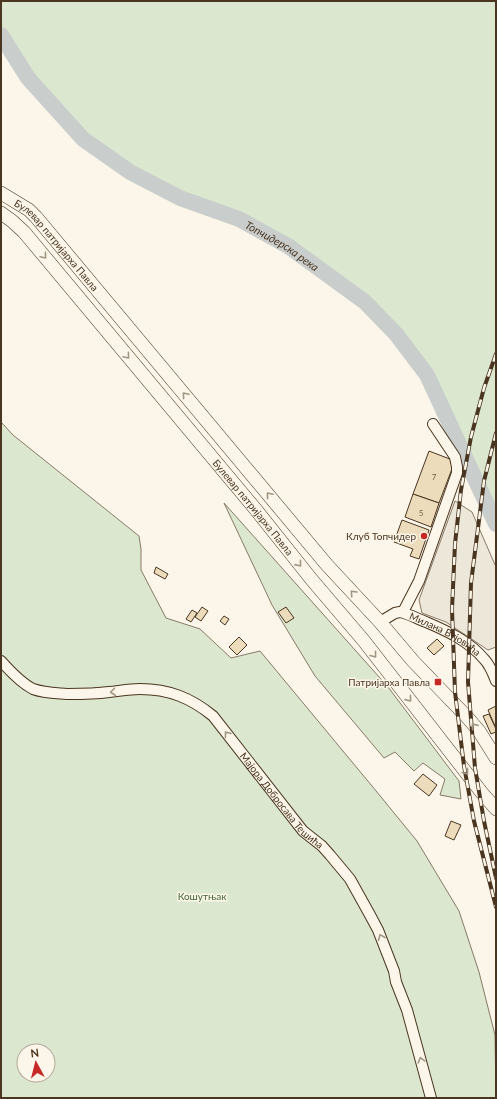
<svg xmlns="http://www.w3.org/2000/svg" width="497" height="1099" font-family="Lato,sans-serif">
<style>
.green{fill:#dce7d0;stroke:#887966;fill-rule:evenodd}
.parking{fill:#ede7d9;stroke:#887966}
.lines{fill:none;stroke-linecap:round;stroke-linejoin:round}
.river{stroke:#c9cecd;stroke-width:16}
.building{fill:#ecdcbc;stroke:#4a3520}
.minor-casing{stroke:#4a3520;stroke-width:12}
.major-casing{stroke:#4a3520;stroke-width:14}
.minor{stroke:#fbf6e9;stroke-width:10}
.major{stroke:#fbf6e9;stroke-width:13}
.rail-casing{stroke:#4a3520;stroke-width:4}
.rail{stroke:#fbf6e9;stroke-width:2.5;stroke-dasharray:8;stroke-linecap:butt}
.oneway{stroke:#a29684}
.poi-dot{fill:#c62828;stroke:#fbf6e9;stroke-width:1.5}
.labels{text-anchor:middle;dominant-baseline:central;stroke-width:3;stroke-linejoin:round;paint-order:stroke}
.number-label{font-size:8px;fill:#725f47}
.street-label{font-size:10px;fill:#4a3520;stroke:#fbf6e9}
.poi-label{font-size:10px;fill:#4a3520;stroke:#fbf6e9;text-anchor:end}
.park-label{font-size:10px;fill:#436837;stroke:#fbf6e9}
.water-label{font-size:11px;font-style:italic;fill:#4a3520;stroke:#fbf6e9}
</style>
<rect width="100%" height="100%" fill="#fbf6e9"/>
<g class="green">
<path d="M1,1H496V524L427,375L396,334L365,302L288,246L239,219L180,198L130,172L83,139L28,78L1,35Z"/>
<path d="M1,422L13,435L139,536L141,549V570L166,618L200,629L231,658L260,651L372,786L417,841L459,911L479,972L495,1035L496,1098H1ZM24,1051H48V1075H24Z"/>
<path d="M224,503L388,687L459,781L461,799L440,795L445,779L423,763L414,771L395,752L384,758L315,676L272,605Z"/>
</g>
<path class="parking" d="M455,501L472,512L496,567V647L488,650L446,622L422,613L419,600Z"/>
<g class="lines">
<path class="river" id="s1" d="M1,35L28,78L83,139L130,172L180,198L239,219L288,246L365,302L396,334L427,375L496,524"/>
</g>
<g class="building">
<path d="M429,451L455,461L439,503L413,494Z"/>
<path d="M413,494L439,503L431,527L405,517Z"/>
<path d="M402,520L429,530L419,559L410,556L413,549L394,542Z"/>
<path d="M156,567L168,574L165,579L154,573Z"/>
<path d="M202,607L208,611L201,621L195,617Z"/>
<path d="M286,607L294,618L286,623L278,612Z"/>
<path d="M192,610L197,613L191,622L186,619Z"/>
<path d="M224,616L229,619L225,625L220,621Z"/>
<path d="M239,637L247,645L237,655L229,647Z"/>
<path d="M437,639L444,646L434,655L427,648Z"/>
<path d="M496,706V726H495L488,710Z"/>
<path d="M489,714L496,729V732L491,734L483,716Z"/>
<path d="M423,774L437,785L429,796L414,784Z"/>
<path d="M451,821L461,825L454,840L445,836Z"/>
</g>
<g class="lines">
<g class="minor-casing">
<g id="minor">
<path d="M403,612L419,581L457,473V467L455,457L433,424"/>
<path id="s2" d="M380,622L395,613L400,612C409,614 418,619 426,622C447,631 469,641 484,659C490,665 493,673 496,681"/>
<path id="s3" d="M1,661C9,670 23,684 33,689C44,693 55,693 67,694C81,694 95,694 109,692C119,691 130,689 140,689C169,689 191,698 213,716L303,831L322,846L330,855L350,879L370,915L378,930L394,971L396,982L407,1010L431,1098"/>
</g>
</g>
<g class="major-casing">
<g id="major">
<path id="s4" d="M1,193L29,210L36,217L327,565L380,622L413,661L467,717L479,731L496,758"/>
<path id="s5" d="M1,213L12,221L24,232L257,511L312,580L364,641L482,793L496,809"/>
</g>
</g>
<use href="#minor" class="minor"/>
<use href="#major" class="major"/>
<g class="rail-casing">
<g id="rail">
<path d="M496,354L484,388L471,437L461,490L455,544L452,609L455,692L464,766L474,821L496,907"/>
<path d="M496,433L484,481L471,583L468,682L475,768L484,821L496,878"/>
</g>
</g>
<use href="#rail" class="rail"/>
</g>
<defs><path id="oneway-chevron" d="M-2-3.5L2.5 0L-2 3.5" fill="none" stroke-width="1.6" stroke-linecap="round" stroke-linejoin="round"/></defs>
<g class="oneway">
<use href="#oneway-chevron" transform="translate(44 256) rotate(50)"/>
<use href="#oneway-chevron" transform="translate(127 356) rotate(50)"/>
<use href="#oneway-chevron" transform="translate(185 395) rotate(-130)"/>
<use href="#oneway-chevron" transform="translate(269 495) rotate(-130)"/>
<use href="#oneway-chevron" transform="translate(299 564) rotate(51)"/>
<use href="#oneway-chevron" transform="translate(353 593) rotate(-133)"/>
<use href="#oneway-chevron" transform="translate(374 655) rotate(52)"/>
<use href="#oneway-chevron" transform="translate(113 692) rotate(173)"/>
<use href="#oneway-chevron" transform="translate(409 699) rotate(51)"/>
<use href="#oneway-chevron" transform="translate(474 726) rotate(-129)"/>
<use href="#oneway-chevron" transform="translate(227 734) rotate(-128)"/>
<use href="#oneway-chevron" transform="translate(466 772) rotate(52)"/>
<use href="#oneway-chevron" transform="translate(381 937) rotate(-112)"/>
<use href="#oneway-chevron" transform="translate(421 1060) rotate(-105)"/>
</g>
<g class="poi-dot">
<circle cx="424" cy="536" r="4"/>
<rect x="434" y="678" width="8" height="8" rx="2"/>
</g>
<g class="labels">
<g class="number-label">
<text x="434" y="477">7</text>
<text x="421" y="513">5</text>
</g>
<g class="street-label">
<text stroke="none"><textPath href="#s4" startOffset="77">Булевар патријарха Павла</textPath></text>
<text stroke="none"><textPath href="#s5" startOffset="388">Булевар патријарха Павла</textPath></text>
<text stroke="none"><textPath href="#s2" startOffset="73">Милана Вујовића</textPath></text>
<text stroke="none"><textPath href="#s3" startOffset="339">Мајора Добросава Тешића</textPath></text>
</g>
<g class="poi-label">
<text x="416" y="536">Клуб Топчидер</text>
<text x="430" y="682">Патријарха Павла</text>
</g>
<g class="park-label">
<text x="202" y="896">Кошутњак</text>
</g>
<g class="water-label">
<text stroke="none"><textPath href="#s1" startOffset="360">Топчидерска река</textPath></text>
</g>
</g>
<rect width="497" height="1099" fill="none" stroke="#4a3520" stroke-width="4"/>
<g transform="translate(36 1063) rotate(353)"><circle r="19" fill="#fbf6e9" stroke="#b4a999"/>
<path d="M0-3L7 15L0 10L-7 15Z" fill="#c62828"/>
<text y="-6" font-size="11" font-weight="bold" text-anchor="middle" fill="#4a3520">N</text>
</g>
</svg>
